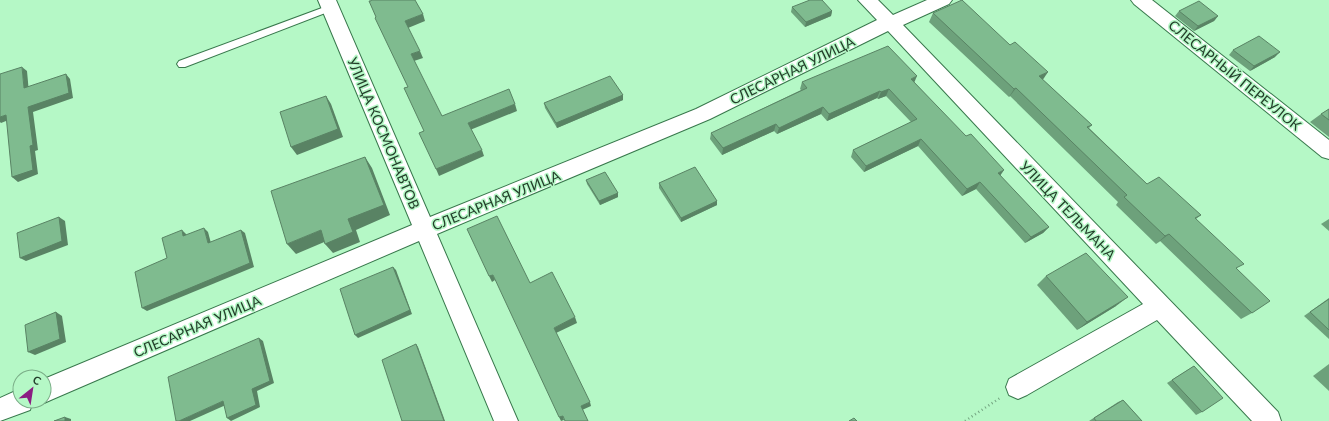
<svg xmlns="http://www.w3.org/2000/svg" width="1329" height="421" font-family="Lato,sans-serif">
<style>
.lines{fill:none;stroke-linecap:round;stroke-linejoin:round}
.service-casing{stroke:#38784c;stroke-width:2}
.minor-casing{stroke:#38784c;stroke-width:2}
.path{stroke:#73a480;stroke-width:2.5;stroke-dasharray:1 3;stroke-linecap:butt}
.service{fill:#fff;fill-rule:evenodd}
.minor{fill:#fff;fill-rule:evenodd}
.wall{fill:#6da17b}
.shaded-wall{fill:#598364}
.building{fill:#7fbb8f;stroke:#598364}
.labels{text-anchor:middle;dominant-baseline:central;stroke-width:3;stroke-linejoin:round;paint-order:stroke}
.street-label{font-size:14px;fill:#243f2b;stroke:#b5f8c6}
</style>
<rect width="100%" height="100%" fill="#b5f8c6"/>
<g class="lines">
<g class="service-casing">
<path id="service" d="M330,5L333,6L335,8L333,10L185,67H179L177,64L179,61Z"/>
</g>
<g class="minor-casing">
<g id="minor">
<path d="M318,0H336L430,217L696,109L877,20L858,0H878L893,15L927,0H952L949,4L903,25L1278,412L1281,421H1252L1157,320L1027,395L1018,399L1009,395L1006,387L1009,379L1143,304L888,31L710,119L437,234L518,421H494L419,241L53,399L44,403L39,401H44V379L412,225Z"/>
<path d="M1131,0H1152L1329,140V159L1322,157L1134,4Z"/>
<path d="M20,389V401H33L30,410L0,421V398Z"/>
</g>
</g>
<path class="path" d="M965,421L1000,398"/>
<use href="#service" class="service"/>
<use href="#minor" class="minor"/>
</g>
<g class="wall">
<path d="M792,7L832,11L831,16L805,27L791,12Z"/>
<path d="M1179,11L1218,16L1214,21L1194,31L1175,16Z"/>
<path d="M933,13L1043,80L1092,125L1089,128L1147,184L1201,215L1196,219L1237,269L1252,313L1241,319L1160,241L1156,244L1116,205L1118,202L1010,96L1009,97L929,22Z"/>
<path d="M1233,50L1275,57L1250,71L1229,55Z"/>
<path d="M802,82H914L1000,176L1049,227L1043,233L1025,243L976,189L962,196L918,146L864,172L851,157L853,150L911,122L886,96L878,99L877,98L827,121L821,114L777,134L774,131L722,155L710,139L711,133L801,90L800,89Z"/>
<path d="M623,95V100L557,128L545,108L544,103Z"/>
<path d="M1329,109V137L1310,122L1321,114Z"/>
<path d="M586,180L618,193V197L600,205L587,184Z"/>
<path d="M659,183L717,201V205L681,222L659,188Z"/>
<path d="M1329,219V231L1321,224Z"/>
<path d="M1046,276L1116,306L1077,330L1037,285Z"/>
<path d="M1329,298V339L1304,316Z"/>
<path d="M1329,364V391L1313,376Z"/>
<path d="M1194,366L1202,412L1196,415L1167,383Z"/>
<path d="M1123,400L1142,421H1089L1118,402Z"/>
</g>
<g class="shaded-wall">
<path d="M832,11L831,16L805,27L806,22Z"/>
<path d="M423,14L425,21L408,28L405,21Z"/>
<path d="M1218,16L1214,21L1194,31L1198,26Z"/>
<path d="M420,51L423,58L414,61L411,54Z"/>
<path d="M1280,52L1275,57L1250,71L1254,66Z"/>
<path d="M22,67L27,71L29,93L24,88Z"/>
<path d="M1048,72L1042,81L1039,76Z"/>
<path d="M66,74L70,79L73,98L33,112L38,150L35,151L38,174L18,182L12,177L30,146L28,107Z"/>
<path d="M917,76L914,83L911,79Z"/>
<path d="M1016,88L1010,96L1009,97L1014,89Z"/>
<path d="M889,89L886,96L878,99L881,92Z"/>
<path d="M880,91L877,98L827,121L829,114Z"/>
<path d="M623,95V100L557,128L556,123Z"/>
<path d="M326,96L331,104L343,137L297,155L291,147Z"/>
<path d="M515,104L517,111L470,130L468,123Z"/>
<path d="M823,107L821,114L777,134L779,128Z"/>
<path d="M6,115L11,119L1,123L0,122V117Z"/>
<path d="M776,124L774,131L722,155L723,148Z"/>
<path d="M921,139L918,146L864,172L866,166Z"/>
<path d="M482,150L484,156L439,176L436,169Z"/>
<path d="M365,157L372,168L390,215L356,230L360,242L333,253L325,244L348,219Z"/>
<path d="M1004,170L1000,176L998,173Z"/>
<path d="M980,182L976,189L962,196L967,189Z"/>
<path d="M618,193V197L600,205L599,201Z"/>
<path d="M717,201V205L681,222V218Z"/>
<path d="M59,217L65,221L68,245L26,261L20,258Z"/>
<path d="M1049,227L1043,233L1025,243L1031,237Z"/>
<path d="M204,228L208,232L212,247L208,243Z"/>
<path d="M182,230L186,234L188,240L183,236Z"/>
<path d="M241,230L245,233L254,267L147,311L142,308Z"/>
<path d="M321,230L329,240L296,254L287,244Z"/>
<path d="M1169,234L1160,241L1156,244L1165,236Z"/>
<path d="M393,267L396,270L412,314L358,338L355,335Z"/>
<path d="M493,275L495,280L492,282L489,276Z"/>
<path d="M1128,297L1116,306L1077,330L1087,322Z"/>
<path d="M56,312L62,316L66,342L35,355L28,352Z"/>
<path d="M575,317L577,323L556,333L554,328Z"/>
<path d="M259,338L263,341L274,383L257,391L260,407L231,421L227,418L252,389Z"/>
<path d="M416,344L418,347L445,421H444Z"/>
<path d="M223,401L228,404L190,421H179Z"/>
<path d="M590,402L591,406L582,410L581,406Z"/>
<path d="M563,416L564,420L561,421L559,417Z"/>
<path d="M65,417L71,419V421H65Z"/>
</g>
<g class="building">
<path d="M371,0H415L423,14L405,21L420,51L411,54L442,116L509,89L515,104L468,123L482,150L436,169L419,133L424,131L404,88L408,87L375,18L376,17L369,1H371Z"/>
<path d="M810,0H822L832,11L806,22L792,7Z"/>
<path d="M962,0L1010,45L1015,42L1048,72L1039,76L1092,125L1087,127L1147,184L1159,177L1201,215L1195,218L1244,264L1236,268L1270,301L1252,313L1169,234L1165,236L1124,197L1127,195L1016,88L1014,89L933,13Z"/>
<path d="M1199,1L1218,16L1198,26L1179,11Z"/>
<path d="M1259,36L1280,52L1254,66L1233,50Z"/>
<path d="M888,46L917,76L911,79L966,136L971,134L1004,170L998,173L1049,227L1031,237L980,182L967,189L921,139L866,166L853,150L917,119L889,89L881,92L880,91L829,114L823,107L779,128L776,124L723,148L711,133L807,88L802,82Z"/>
<path d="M22,67L24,88L66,74L69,93L28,107L33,145L30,146L33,170L12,177L6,115L0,117V74Z"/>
<path d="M610,76L623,95L556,123L544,103Z"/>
<path d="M326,96L338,129L291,147L280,112Z"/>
<path d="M1329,109V120L1321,114Z"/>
<path d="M365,157L384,205L348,219L353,232L325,244L321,230L287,244L271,191Z"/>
<path d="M695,167L717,201L681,218L659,183Z"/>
<path d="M605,172L618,193L599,201L586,180Z"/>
<path d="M497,216L530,283L552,272L575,317L554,328L590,402L581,406L588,421H565L563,416L559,417L493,275L489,276L467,229Z"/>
<path d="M59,217L62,241L20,258L17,233Z"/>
<path d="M204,228L208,243L241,230L250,263L142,308L135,272L167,258L162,238L182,230L183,236Z"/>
<path d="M1086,253L1128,297L1087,322L1046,276Z"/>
<path d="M393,267L410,310L355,335L340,289Z"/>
<path d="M1329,299V330L1310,312Z"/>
<path d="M56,312L60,339L28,352L25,325Z"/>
<path d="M259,338L270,381L252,389L256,405L227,418L223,401L179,421H176L168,377Z"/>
<path d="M416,344L444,421H402L382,360Z"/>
<path d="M1194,366L1223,398L1202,412L1172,380Z"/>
<path d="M1123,400L1142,421H1096L1094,418Z"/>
<path d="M65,417V421H54Z"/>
<path d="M854,418L857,421H849Z"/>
</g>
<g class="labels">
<g class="street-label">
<text transform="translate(792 70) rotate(-26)">СЛЕСАРНАЯ УЛИЦА</text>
<text transform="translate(1235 75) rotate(39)">СЛЕСАРНЫЙ ПЕРЕУЛОК</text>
<text transform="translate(384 133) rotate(67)">УЛИЦА КОСМОНАВТОВ</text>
<text transform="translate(496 200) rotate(-22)">СЛЕСАРНАЯ УЛИЦА</text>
<text transform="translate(1068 210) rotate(46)">УЛИЦА ТЕЛЬМАНА</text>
<text transform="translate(197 326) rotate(-23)">СЛЕСАРНАЯ УЛИЦА</text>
</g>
</g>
<g transform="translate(32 389) rotate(30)"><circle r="19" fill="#b5f8c6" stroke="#7bae88"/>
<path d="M0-3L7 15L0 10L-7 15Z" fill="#8b1d82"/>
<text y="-6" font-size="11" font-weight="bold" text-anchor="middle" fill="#243f2b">С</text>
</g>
</svg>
